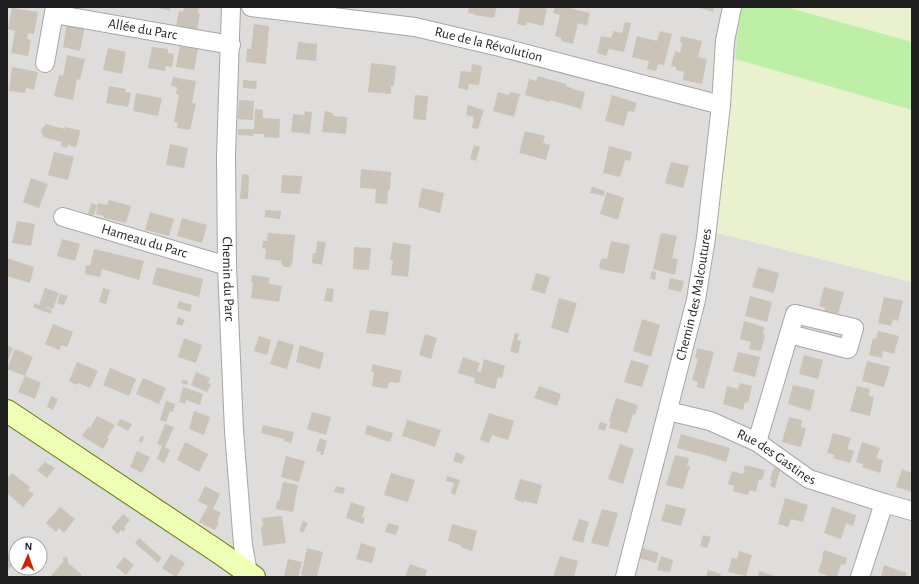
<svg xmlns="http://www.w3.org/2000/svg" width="919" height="584" font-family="'Alegreya Sans',sans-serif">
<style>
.residential{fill:#dedddc;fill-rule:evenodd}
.farmland{fill:#e9f1cf}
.grass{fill:#beefa7}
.building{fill:#c9c3b8}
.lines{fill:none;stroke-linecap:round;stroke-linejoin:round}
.street-casing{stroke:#a6a6a6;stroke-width:20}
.secondary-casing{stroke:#5a7d00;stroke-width:24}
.street{stroke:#fff;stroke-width:18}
.secondary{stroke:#efffb5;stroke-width:22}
.labels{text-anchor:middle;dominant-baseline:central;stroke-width:3;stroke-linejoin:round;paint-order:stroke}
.street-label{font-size:14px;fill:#1f1f1f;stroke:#fff}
</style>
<rect width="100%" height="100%" fill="#f1efe5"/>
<path class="residential" d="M7,7H741L714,232L912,282V577H7ZM16,544H40V568H16Z"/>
<g class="farmland">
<path d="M786,7H912V42Z"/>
<path d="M735,59L912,110V282L714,232Z"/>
</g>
<path class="grass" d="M741,7H786L912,42V110L735,59Z"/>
<g class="building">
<path d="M154,7H170V11Z"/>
<path d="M184,7H199L198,14H200L197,30L176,26L179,11L183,12Z"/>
<path d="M469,7H497L494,18L474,15V14L468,13Z"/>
<path d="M520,7H541L547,9L543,26L527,22L526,26L517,24Z"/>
<path d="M554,7H565L590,13L587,26L578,23L573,44L561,41V38L555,36L560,15L553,13Z"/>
<path d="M697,7H714L713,12Z"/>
<path d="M12,8L38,12L34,34L28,33L27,39L31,40L28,56L11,53L15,31L8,29Z"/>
<path d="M67,22L85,26L80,51L63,47Z"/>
<path d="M625,22L631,23L624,52L609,49L606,56L597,53L601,36L611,38L614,31L622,33Z"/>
<path d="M254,24L269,26L266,64L246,62L247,49H251Z"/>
<path d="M660,31L672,34L664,65L658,64L656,71L647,69L649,61L632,57L637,36L657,41Z"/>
<path d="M681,36L702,41L698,57L707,59L702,84L683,80L684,72L676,70V67L671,66L675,51L680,53L682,43L680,42Z"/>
<path d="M298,42L317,44L316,61L296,59Z"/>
<path d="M180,46L198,49L194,70L176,67Z"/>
<path d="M152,47L168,49V53L174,54L172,67L166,66L165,71L148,68Z"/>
<path d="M108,48L126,52L122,74L103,70Z"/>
<path d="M67,55L85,59L80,80L77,79L73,100L54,96L59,75L63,76Z"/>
<path d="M371,63L396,66L394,86H391V94L368,92Z"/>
<path d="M472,64L482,66L479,85L469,84L468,90L458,88L461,71L471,72Z"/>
<path d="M12,67L38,72L34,90L26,88L25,93L9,91Z"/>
<path d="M538,76L566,84V86L572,88V89L585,92L581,109L550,100V102L525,95L529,79L536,81Z"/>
<path d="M173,77L196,81L192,103L196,104L190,130L177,128L178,123L174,122L179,95L176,94L177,87L171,86Z"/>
<path d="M243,80L257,81L256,89L243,88Z"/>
<path d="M109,86L126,89L125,92L131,93L128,107L106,103Z"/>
<path d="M498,92L509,95L510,92L520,94L514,117L493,111Z"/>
<path d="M136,93L162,98L158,116L133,111Z"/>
<path d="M415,95L428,96L426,120L413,119Z"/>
<path d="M612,95L637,103L634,112L628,111L624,126L605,121Z"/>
<path d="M239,100L254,101L253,120L238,119Z"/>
<path d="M468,105L484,110L478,129L472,128L474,117L466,115Z"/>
<path d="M255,109L263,110V118L280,119L279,138L264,137V134H253V136L238,135V129H254Z"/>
<path d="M305,111L312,112L310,134L291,132L293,114L304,115Z"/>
<path d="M325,111L333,113V116L347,117L346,134L322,132Z"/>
<path d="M46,124L65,129V127L79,130L80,132L77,145L75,147L68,145L67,148L61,146L62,142L43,137L41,130Z"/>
<path d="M525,131L545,136L543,143L550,145L546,160L519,153Z"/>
<path d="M170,144L188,148L184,168L166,165Z"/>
<path d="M474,145L480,147L476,161L470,159Z"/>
<path d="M609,146L632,152L630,161L625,160L620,177L603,173Z"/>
<path d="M54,152L74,157L68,180L48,175Z"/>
<path d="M671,162L689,166L683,188L665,183Z"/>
<path d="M361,169L391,172L390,190H388L387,204L375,203L376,189L360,188Z"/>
<path d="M242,174L249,175L248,199H240Z"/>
<path d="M282,175L302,176L300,194L281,193Z"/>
<path d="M31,178L48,184L39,208L23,202Z"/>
<path d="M592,187L605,191L604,196L590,193Z"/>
<path d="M422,188L444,193L440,213L418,207Z"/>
<path d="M607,192L624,198L618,220L600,214Z"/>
<path d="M109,200L131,206L126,223L104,218V216L96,214L98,203L107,205Z"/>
<path d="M91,203L97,205L94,215L88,214Z"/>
<path d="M265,210L281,211L280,219L265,217Z"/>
<path d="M150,212L174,219L169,236L145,230Z"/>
<path d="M182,218L207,225L202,243L177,236Z"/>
<path d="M17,221L35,224L31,246L12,243Z"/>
<path d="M268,233L295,235L292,265L289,267H284L281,264L282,261L265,259L266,249L262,248L263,241H267Z"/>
<path d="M661,233L677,236L672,258L678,259L675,275L653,269Z"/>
<path d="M62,239L80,244L75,261L57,256Z"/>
<path d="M317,241L326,242L322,265L312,263L313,253H316Z"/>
<path d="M611,241L630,245L624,274L601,269L599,267L601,259L603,258L607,259Z"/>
<path d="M393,242L411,245L408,277L391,275L393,260H390Z"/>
<path d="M354,247L371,248L369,270L353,269Z"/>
<path d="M94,249L144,261L139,280L102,269L100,277L85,274L86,265L90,266Z"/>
<path d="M7,258L34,267L30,283L7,276Z"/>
<path d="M157,267L203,279L199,297L152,284Z"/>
<path d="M758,267L779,273L774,293L752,287Z"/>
<path d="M652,271L656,272L655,280L650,278Z"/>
<path d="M536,273L550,277L545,294L531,290Z"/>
<path d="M252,275L270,278L269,284L282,286L279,302L251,298L253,282H251Z"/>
<path d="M670,278L684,281L681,292L668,289Z"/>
<path d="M824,287L844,292L837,318L824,314L825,308L819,306Z"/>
<path d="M45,288L59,293L53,309L44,306L52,310L51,314L33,307L35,303L39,305Z"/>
<path d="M103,288L110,290L106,304L99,302Z"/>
<path d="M327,288L334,289L332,302L324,301Z"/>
<path d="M60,294L68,296L64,305L57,303Z"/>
<path d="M750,296L772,302L767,322L745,316Z"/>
<path d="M884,297L903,301L898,321L893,319L891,326L878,323Z"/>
<path d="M559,298L577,303L568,333L551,328Z"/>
<path d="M179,301L192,305L190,312L177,308Z"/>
<path d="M370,310L389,312L385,335L366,333Z"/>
<path d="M178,317L185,320L182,326L176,324Z"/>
<path d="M642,319L660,325L651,357L633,351Z"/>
<path d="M744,321L764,327L763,334L765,335L761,351L749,349L751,342L740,339Z"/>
<path d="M53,324L73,332L67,347L62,345L59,350L45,344Z"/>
<path d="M878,331L899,336L894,354L883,351L882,358L869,355L873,338L876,339Z"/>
<path d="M515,333L519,334L517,340L521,341L518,354L510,351Z"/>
<path d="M425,334L437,338L431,359L419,355Z"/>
<path d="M259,336L271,340L267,355L254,351Z"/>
<path d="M184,338L202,345L196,363L178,357Z"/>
<path d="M278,340L294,345L287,369L270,364Z"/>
<path d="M7,345L13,348L7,363Z"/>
<path d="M300,345L324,353L320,369L296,362Z"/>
<path d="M697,348L714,352L704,389L697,387L698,382L692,380L698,359L695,358Z"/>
<path d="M15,349L33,357L25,376L7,369Z"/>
<path d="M738,352L760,357L755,377L733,371Z"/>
<path d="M804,355L823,360L818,379L799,374Z"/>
<path d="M463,357L480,363L477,371L481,372L484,359L505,366L502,378L498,377L495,389L474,383L475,378L458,373Z"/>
<path d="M631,360L649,365L642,387L624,382Z"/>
<path d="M867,361L890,367L884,387L862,381Z"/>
<path d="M77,362L98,371L90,388L78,383L77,385L69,381Z"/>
<path d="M373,364L402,371L399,383L389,382L387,389L372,386L374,372L371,371Z"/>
<path d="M110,368L136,379L129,396L103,385Z"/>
<path d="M196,372L210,378L208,383L211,384L207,392L191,385Z"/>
<path d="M25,376L41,383L35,399L18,392Z"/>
<path d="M143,378L166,388L159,404L136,394Z"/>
<path d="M183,380L188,381L187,385L181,383Z"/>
<path d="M740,383L752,386L748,403L745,402L743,410L723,404L727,386L738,389Z"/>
<path d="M793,385L815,390L810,411L788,404Z"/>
<path d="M539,386L561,394L557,406L534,398Z"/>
<path d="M857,386L870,389L869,396L874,397L870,416L850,411Z"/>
<path d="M183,387L203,394L200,405L186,400L185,404L179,402Z"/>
<path d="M51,396L58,399L53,410L47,407Z"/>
<path d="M616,398L638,405L635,415L633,414L627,433L609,428L611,422L609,421Z"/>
<path d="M166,401L175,404L173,412L170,411L166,422L160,420Z"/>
<path d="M194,411L210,417L204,435L189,429Z"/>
<path d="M312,412L331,417L326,435L307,429Z"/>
<path d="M489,413L514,421L508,440L492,435L489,443L480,440Z"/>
<path d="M97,416L115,425L107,438L109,439L103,449L82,436L88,427L90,428Z"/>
<path d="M789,417L802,420L801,427L806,428L801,447L782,442Z"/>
<path d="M120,419L132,424L128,431L117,425Z"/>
<path d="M407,420L441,430L435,447L402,436Z"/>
<path d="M600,422L607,424L605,431L598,429Z"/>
<path d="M165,424L174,427L165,447L170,450L164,463L157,459L162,446L157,444Z"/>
<path d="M263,425L294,432L291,443L284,441V439L261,433Z"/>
<path d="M367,425L393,433L390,442L365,434Z"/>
<path d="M833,433L851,438L847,449L854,451L850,463L833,458L835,455L827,453Z"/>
<path d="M681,434L730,448L726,462L702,454L696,453L677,448Z"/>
<path d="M141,436L144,437L142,443L139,441Z"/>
<path d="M320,438L327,441L323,455H320L321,452L316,451Z"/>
<path d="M185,442L208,454L199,472L177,460Z"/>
<path d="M862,442L880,448L876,458L883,460L880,473L862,467L863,464L856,462Z"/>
<path d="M620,444L634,449L623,484L608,479Z"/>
<path d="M137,451L150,457L142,473L130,467Z"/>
<path d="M456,452L465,456L462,464L453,461Z"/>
<path d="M675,455L689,458L687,466H690L683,489L666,485Z"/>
<path d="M286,456L305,461L299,482L281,477Z"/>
<path d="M45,462L55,468L47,478L37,470Z"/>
<path d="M745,465L765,470L762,480L759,479L756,492L750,490L748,495L733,491L734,486L728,484L732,471L743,474Z"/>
<path d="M774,468L780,469L775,488L770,486L772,481L770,479Z"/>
<path d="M902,469L912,473V492L896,487Z"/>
<path d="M12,473L30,487L28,490L34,494L23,507L7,493V479Z"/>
<path d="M391,473L415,480L408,502L384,495Z"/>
<path d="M447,476L460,480L455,495L451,493L454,483L446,481Z"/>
<path d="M520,479L542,485L537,504L524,501V503L514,499Z"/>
<path d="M283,482L298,485L293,512L276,509L277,501H279Z"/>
<path d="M205,486L220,494L213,509L221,513L217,521L219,522L215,530L199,522L208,506L198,501Z"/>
<path d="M336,486L345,488L343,494L334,492Z"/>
<path d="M785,498L808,505L803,522L791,519L788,527L778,524Z"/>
<path d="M351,502L365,507L362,517L365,518L363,524L346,518Z"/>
<path d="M666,504L686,509L681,526L661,521Z"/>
<path d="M60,507L75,519L64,533L59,528L56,532L46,523Z"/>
<path d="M832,507L856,515L853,526L846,523L841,539L824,533Z"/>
<path d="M602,509L618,513L608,547L591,543Z"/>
<path d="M123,514L130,520L124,527L126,528L123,532L121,530L118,534L111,528Z"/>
<path d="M282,516L286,543L263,546L261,527L263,526L262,518Z"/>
<path d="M579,519L589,522L583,543L572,540Z"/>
<path d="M303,521L308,523L303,533L299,531Z"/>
<path d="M388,523L399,526L396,535L385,532Z"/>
<path d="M452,524L477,531L472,551L461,547V545L448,541Z"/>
<path d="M703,535L711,537L707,548L700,546Z"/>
<path d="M139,538L162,558L158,563L135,543Z"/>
<path d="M361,543L376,548L372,563L356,559Z"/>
<path d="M307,548L323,552L317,577H309L301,575Z"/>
<path d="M643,548L659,553L656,563L639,558Z"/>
<path d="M824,550L847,558L845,565L841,564L837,577H831L818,572L823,557L822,556Z"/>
<path d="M739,551L752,555L746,576L728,572L732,558L737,559Z"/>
<path d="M7,553L16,561L7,571Z"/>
<path d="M171,554L185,563L176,577L162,568Z"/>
<path d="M560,556L578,561L574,577H553Z"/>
<path d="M661,556L673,560L670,572L657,570Z"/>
<path d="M66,557L68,559V563L82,575L80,577H50L63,562V558Z"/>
<path d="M124,557L134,565L126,575L116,567Z"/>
<path d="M288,559L302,562L298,577L284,576Z"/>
<path d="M410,564L427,570L425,577H405Z"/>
<path d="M884,565L907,573L905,577H881Z"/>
<path d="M708,570L721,574L720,577H706Z"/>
<path d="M759,571L778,577H758Z"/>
</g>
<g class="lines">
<g class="street-casing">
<g id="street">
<path id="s1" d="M231,7L226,156L227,266L234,431L243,545L248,573"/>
<path id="s2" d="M251,7L415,27L504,48L721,105"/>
<path id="s3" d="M54,14L231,45"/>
<path d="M45,63L55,7"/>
<path id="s4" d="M63,217L227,266"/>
<path id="s5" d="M668,411L710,421L757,442L809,479L884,503"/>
<path d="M757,442L795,314L854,328L848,349L789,334"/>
<path id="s6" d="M625,577L696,300L706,238L721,105L725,41L732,7"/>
<path d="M860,577L884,503L912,511"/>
</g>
</g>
<g class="secondary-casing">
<path id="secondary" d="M7,411L220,553L254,577"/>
</g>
<use href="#street" class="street"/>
<use href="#secondary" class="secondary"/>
</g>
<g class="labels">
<g class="street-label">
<text stroke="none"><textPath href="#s3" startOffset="90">Allée du Parc</textPath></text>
<text stroke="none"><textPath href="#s2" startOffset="241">Rue de la Révolution</textPath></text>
<text stroke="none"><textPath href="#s4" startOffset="85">Hameau du Parc</textPath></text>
<text stroke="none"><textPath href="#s1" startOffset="272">Chemin du Parc</textPath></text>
<text stroke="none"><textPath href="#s6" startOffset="291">Chemin des Malcoutures</textPath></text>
<text stroke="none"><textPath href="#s5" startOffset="119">Rue des Gastines</textPath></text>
</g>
</g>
<rect width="919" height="584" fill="none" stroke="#1f1f1f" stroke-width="16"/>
<g transform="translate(28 556) rotate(2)"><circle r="19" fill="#ffffff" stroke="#a5a5a5"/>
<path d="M0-3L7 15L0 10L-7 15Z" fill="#cf2300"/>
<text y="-6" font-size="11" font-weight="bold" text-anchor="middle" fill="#1f1f1f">N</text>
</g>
</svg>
